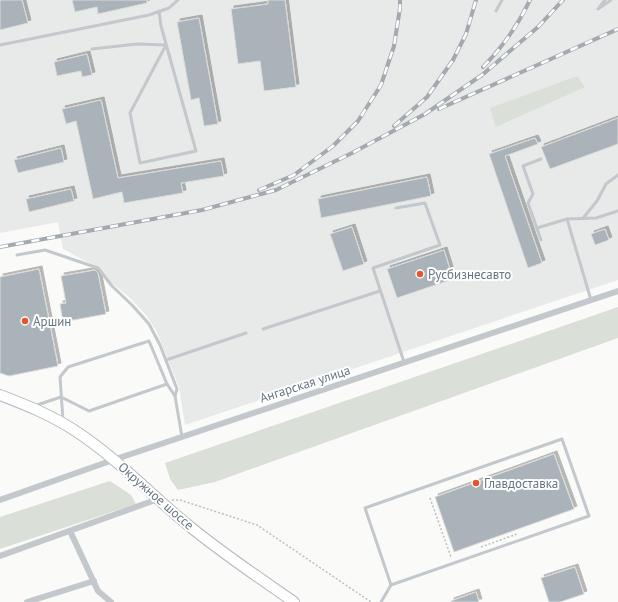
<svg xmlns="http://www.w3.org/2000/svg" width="618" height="602" font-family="'PT Sans',sans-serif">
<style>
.built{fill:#e8e9e9}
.green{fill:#dadfd7}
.building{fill:#aab3b9;stroke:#dcdcda;filter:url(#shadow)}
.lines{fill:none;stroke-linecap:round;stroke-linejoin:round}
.primary-casing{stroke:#b5babe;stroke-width:12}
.path{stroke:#bbbfc2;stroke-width:1.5;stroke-dasharray:2 2;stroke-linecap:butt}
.lane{stroke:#c3c8cc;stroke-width:3}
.street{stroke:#c3c8cc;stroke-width:6}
.primary{stroke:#fff;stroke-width:10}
.rail-casing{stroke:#a2aab0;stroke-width:4}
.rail{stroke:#fff;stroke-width:2.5;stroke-dasharray:8;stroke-linecap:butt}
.poi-dot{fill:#e4572e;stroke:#fff;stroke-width:1.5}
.labels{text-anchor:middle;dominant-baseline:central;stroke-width:4;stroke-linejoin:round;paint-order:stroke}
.poi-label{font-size:13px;fill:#657683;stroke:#fff;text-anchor:start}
.street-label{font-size:13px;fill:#657683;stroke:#fff}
</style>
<defs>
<filter id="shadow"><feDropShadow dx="3" dy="-3" stdDeviation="0" flood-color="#0004"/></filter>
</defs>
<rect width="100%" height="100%" fill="#fafaf8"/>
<path class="built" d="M0,0H618V280L185,425L179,387L156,330L146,315L129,297L107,279L97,267L63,249L58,222L0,233Z"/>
<g class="green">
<path d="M577,76L585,87L496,127L490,108Z"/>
<path d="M618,307V338L215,482L178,490L170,479L165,463Z"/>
<path d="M110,481L131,495L136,504L0,549V517Z"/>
</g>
<g class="building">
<path d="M0,0H22L28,23L0,30Z"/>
<path d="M72,0H147V3L98,14L97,7L75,12Z"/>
<path d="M268,0H285L296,87L264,91L260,61L238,64L231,9L268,4Z"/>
<path d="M199,18L218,124L204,126L199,98L191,100L177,22Z"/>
<path d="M87,54L92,75L82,77L81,71L57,76L54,62Z"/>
<path d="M101,100L118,178L221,161L224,176L181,183L183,193L124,203L122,192L93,199L76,121L66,124L62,109Z"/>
<path d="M618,118V144L550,169L541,147Z"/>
<path d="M535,138L538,144L505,156L542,263L528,268L489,154Z"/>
<path d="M61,148L64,162L18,173L14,160Z"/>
<path d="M427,177L431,196L321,218L318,199Z"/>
<path d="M71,189L74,201L29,212L26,199Z"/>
<path d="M352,227L364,264L343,271L330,234Z"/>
<path d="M605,229L609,240L595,245L591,234Z"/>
<path d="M444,250L453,279L397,298L387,269Z"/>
<path d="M39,269L58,366L9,376L0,373V277Z"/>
<path d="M95,270L98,273L106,314L63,322L60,304L66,303L61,276Z"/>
<path d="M554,454L574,509L454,552L435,497Z"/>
<path d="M575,567L584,594L560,602H549L541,578Z"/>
<path d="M476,592L479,602H451V601Z"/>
</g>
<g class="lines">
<g class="primary-casing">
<path id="primary" d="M0,395C26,405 51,415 74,430C116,457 150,494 188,525C222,553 258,577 294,602"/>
</g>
<g class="path">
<path d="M430,498L451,557"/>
<path d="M172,500H180L257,525L371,602"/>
<path d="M481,547L517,534"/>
</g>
<g class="lane">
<path d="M605,0L598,9L611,0"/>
<path d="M496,11L502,0"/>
<path d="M0,45L149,15L169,8L178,0"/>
<path d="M92,49L137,44L166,45L130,113L140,163L196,151L161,26L159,11"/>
<path d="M396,208L425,203L440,245L373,268L404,362"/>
<path d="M583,218L597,201L606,184L618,175"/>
<path d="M567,219L596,218L618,211"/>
<path d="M537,228L567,219L591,300"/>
<path d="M541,240L528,203L533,194L523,166L541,159"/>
<path d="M17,255L45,250L98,268L112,286L132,305L149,324L160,345L177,389L175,396"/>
<path d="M263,329L380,291"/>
<path d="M166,360L246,333"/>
<path d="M34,406L61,397L89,411L167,384"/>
<path d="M63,420L60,377L68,367L149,341L167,384L175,396L182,437"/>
<path d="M562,439L589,516L391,585L365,508Z"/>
<path d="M381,602L391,585"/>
</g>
<g class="street">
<path d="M0,500L113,460L618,291"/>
<path d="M70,531L98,591L111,602"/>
<path d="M0,556L158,499"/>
<path d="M27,602L94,581"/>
</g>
<use href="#primary" class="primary"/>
<g class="rail-casing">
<g id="rail">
<path d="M483,67C503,47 518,25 530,0"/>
<path d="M439,109L618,29"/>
<path d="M394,126L427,97L453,60L466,34L476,0"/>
<path d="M259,190L294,175L333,146L358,121L381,85L394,46L400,8V0"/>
<path d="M0,247L202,210L276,190L352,153L425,114L482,75L538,27L563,0"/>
</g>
</g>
<use href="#rail" class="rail"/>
</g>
<g class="poi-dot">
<circle cx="420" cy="274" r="4"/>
<circle cx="25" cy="321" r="4"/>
<circle cx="476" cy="483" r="4"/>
</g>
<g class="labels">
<g class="poi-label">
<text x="428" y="274">Русбизнесавто</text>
<text x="33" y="321">Аршин</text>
<text x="484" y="483">Главдоставка</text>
</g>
<g class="street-label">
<text transform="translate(305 384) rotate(-18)">Ангарская улица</text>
<text transform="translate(156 496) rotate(41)">Окружное шоссе</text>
</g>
</g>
</svg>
